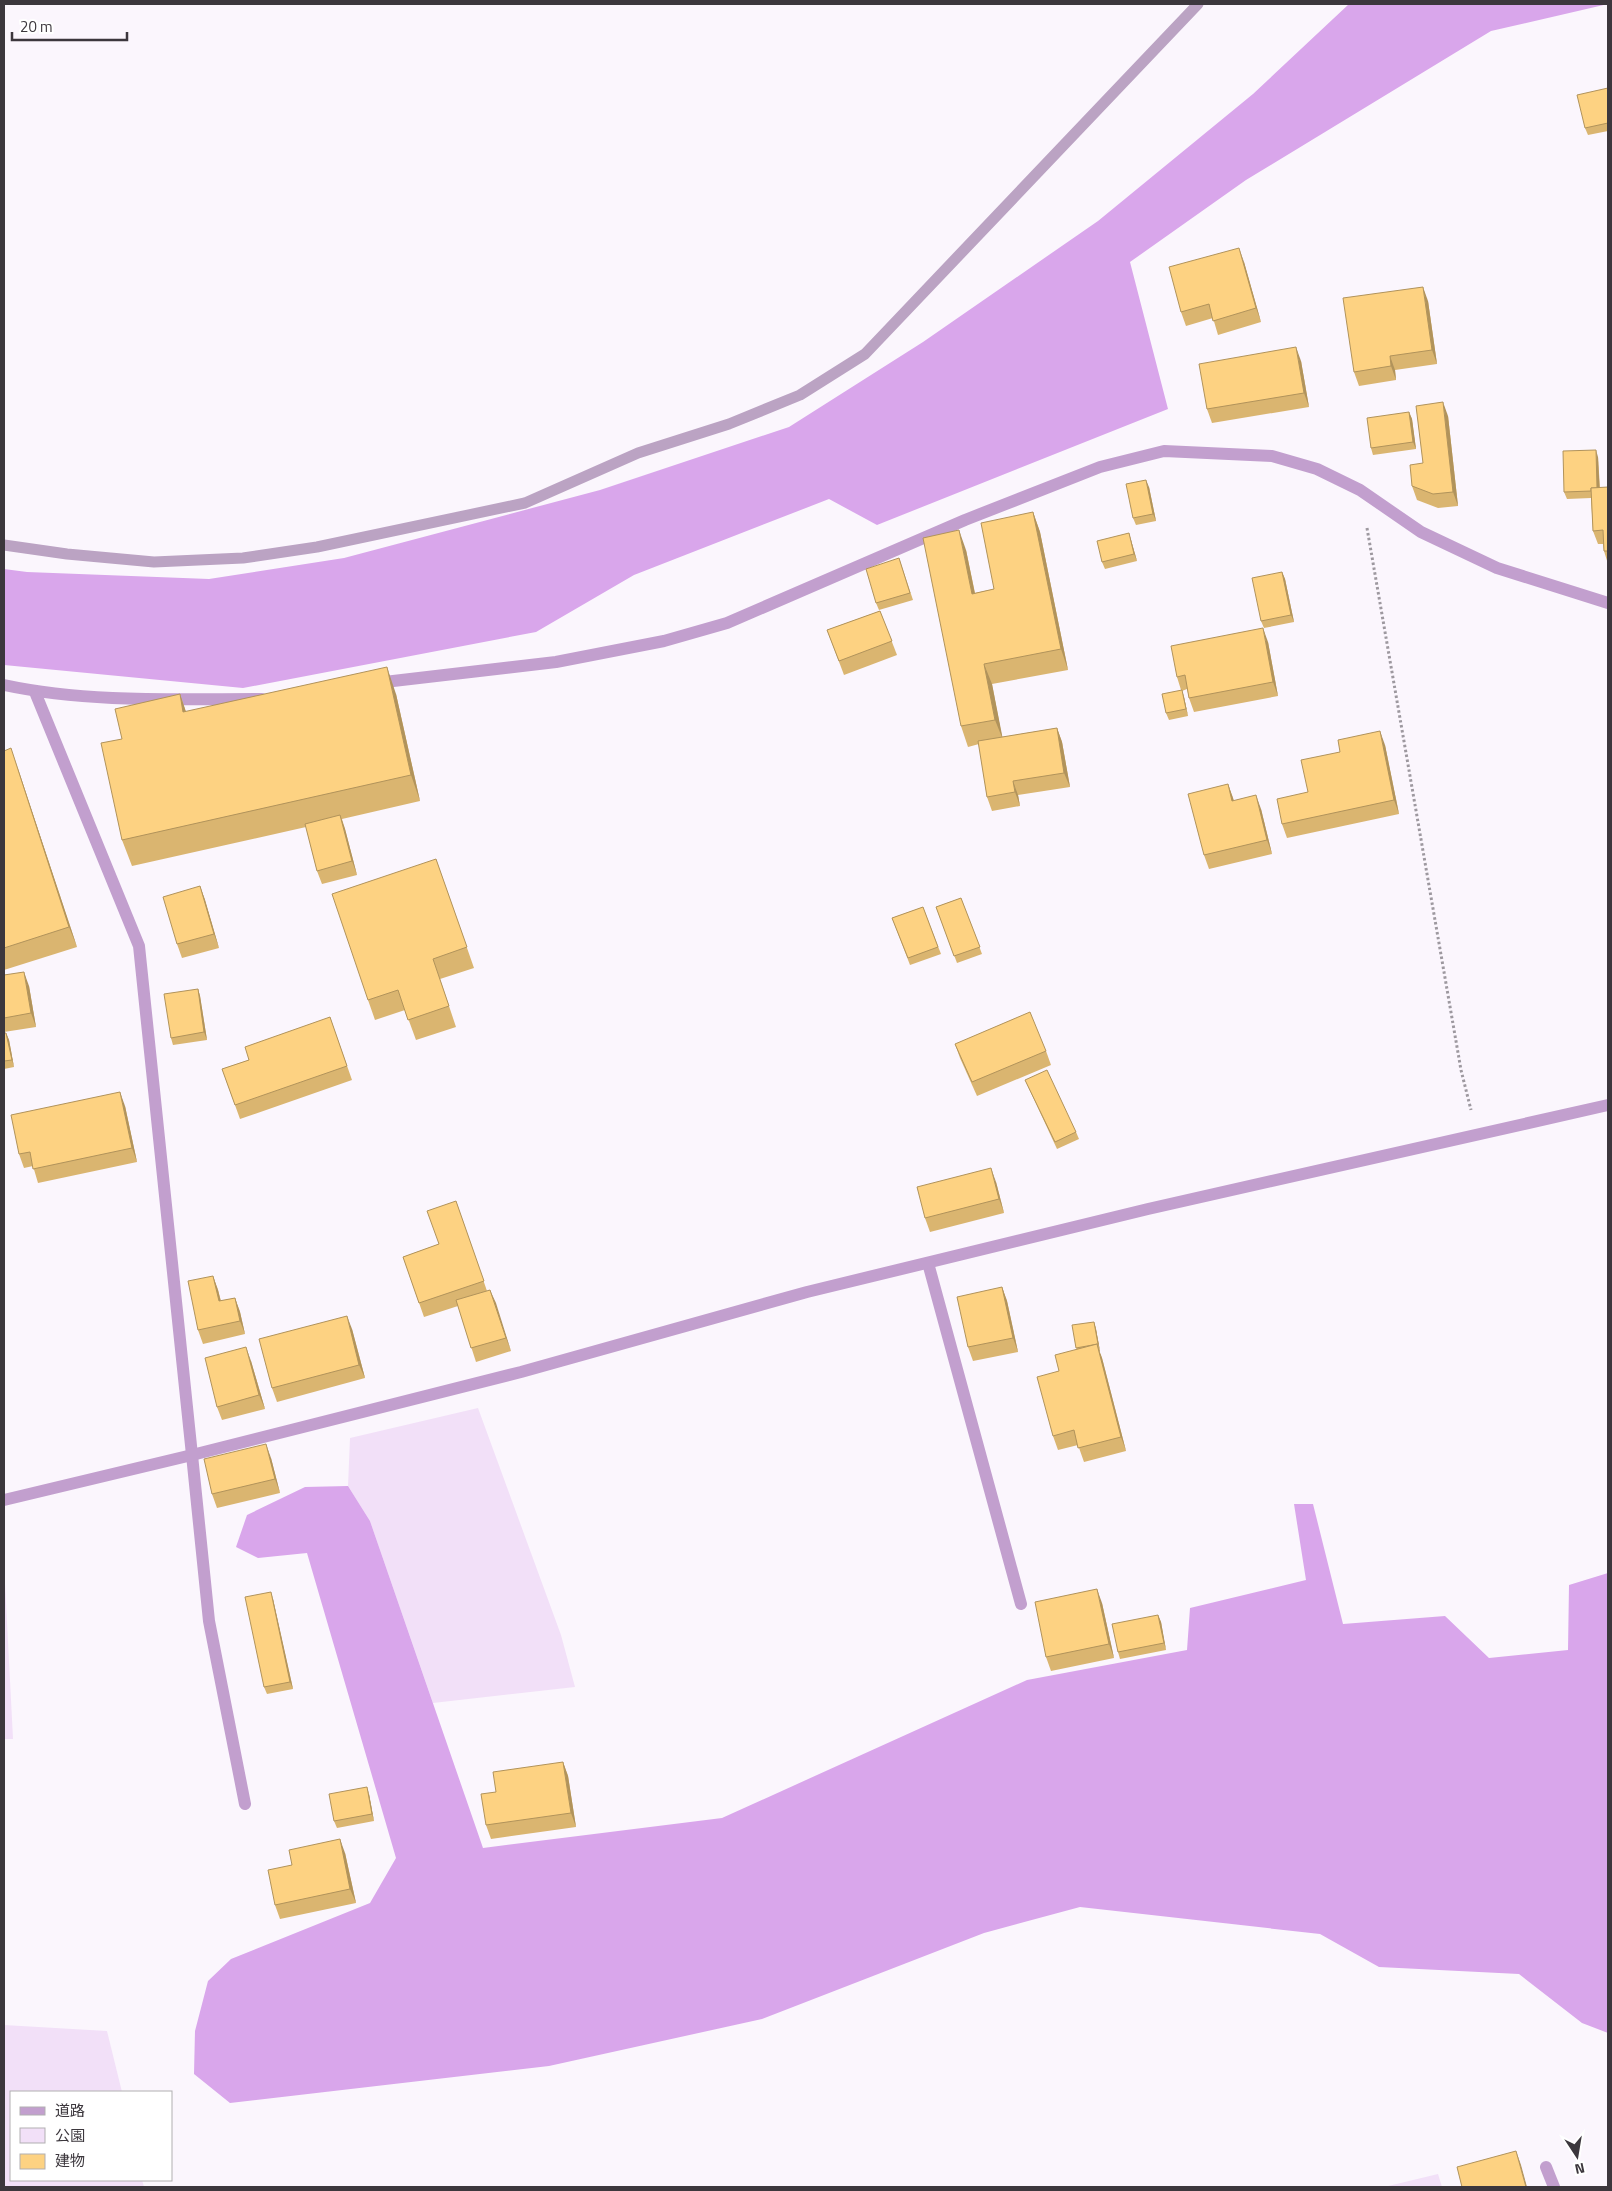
<svg xmlns="http://www.w3.org/2000/svg" width="1612" height="2191" font-family="'Titillium Web','Noto Sans JP',sans-serif">
<style>
.green{fill:#f2e0f8}
.forest{fill:#d9a6eb}
.lines{fill:none;stroke-linecap:round;stroke-linejoin:round}
.stream{stroke:#bba3c3;stroke-width:11}
.path{stroke:#9d989f;stroke-width:3;stroke-dasharray:2.5 2.5;stroke-linecap:butt}
.service{stroke:#c29fce;stroke-width:12}
.minor{stroke:#c29fce;stroke-width:12}
.wall{fill:#dab570}
.shaded-wall{fill:#b1935b}
.building{fill:#fdd282;stroke:#b1935b}
</style>
<rect width="100%" height="100%" fill="#fbf6fd"/>
<g class="green">
<path d="M478,1408L561,1635L575,1687L433,1703L370,1521L348,1486L350,1438Z"/>
<path d="M4,1564L13,1739H4Z"/>
<path d="M4,2025L107,2031L122,2092H11V2180H142L144,2187H4Z"/>
<path d="M1438,2174L1442,2187H1384Z"/>
</g>
<g class="forest">
<path d="M1349,4H1608L1491,31L1246,180L1130,262L1168,409L877,525L829,499L634,575L536,632L243,688L4,665V569L27,572L209,579L344,558L600,490L789,427L923,342L1098,221L1253,94Z"/>
<path d="M348,1486L370,1521L483,1848L722,1818L1027,1680L1187,1650L1190,1608L1306,1580L1294,1504H1313L1343,1624L1445,1616L1489,1658L1568,1650L1569,1585L1608,1573V2033L1582,2023L1519,1974L1379,1967L1320,1934L1080,1907L984,1933L762,2019L549,2066L230,2103L194,2074L195,2031L208,1981L231,1959L370,1903L396,1858L307,1553L258,1558L236,1547L247,1515L305,1487Z"/>
</g>
<g class="lines">
<path class="stream" d="M4,545L67,554L154,562L243,558L317,547L525,503L638,453L729,424L800,395L865,354L1198,4"/>
<path class="path" d="M1367,528L1461,1070L1471,1110"/>
<g class="service">
<path d="M928,1263L1021,1604"/>
<path d="M192,1455L209,1621L245,1804"/>
<path d="M1546,2167L1554,2187"/>
</g>
<g class="minor">
<path d="M376,683L556,662L664,641L727,623L965,520L1100,467L1164,451L1272,456L1317,469L1360,490L1421,532L1497,568L1608,603"/>
<path d="M4,685C88,703 176,699 262,699"/>
<path d="M35,692L139,946L192,1455"/>
<path d="M4,1500L192,1455L521,1372L807,1292L1148,1209L1608,1105"/>
</g>
</g>
<g class="wall">
<path d="M1608,88V131L1588,135L1585,128Z"/>
<path d="M1244,262L1261,322L1218,335L1213,318L1186,326L1181,312Z"/>
<path d="M1428,301L1437,364L1395,370L1396,380L1359,386L1354,372Z"/>
<path d="M1301,361L1309,407L1212,423L1207,409Z"/>
<path d="M1409,412L1412,419L1416,449L1373,455L1371,448Z"/>
<path d="M1448,416L1458,506L1438,508L1417,500L1412,486L1423,463Z"/>
<path d="M1598,457L1600,488L1608,487V564L1604,551L1603,544H1598L1593,531L1591,498L1567,499L1564,492Z"/>
<path d="M1149,487L1156,521L1136,525L1133,518Z"/>
<path d="M1033,512L1040,532L1068,670L992,684L1002,737L1057,728L1062,742L1070,787L1018,795L1020,806L992,811L987,797L979,744L968,747L961,726L966,550L975,593L994,589Z"/>
<path d="M1129,533L1137,561L1105,569L1102,562Z"/>
<path d="M899,558L913,600L879,610L876,603Z"/>
<path d="M1282,572L1285,579L1294,622L1264,628L1261,621Z"/>
<path d="M880,611L897,655L844,675L827,630Z"/>
<path d="M1268,642L1278,696L1194,712L1189,698L1187,689L1182,691L1184,697L1188,716L1169,720L1166,713L1181,690L1177,677Z"/>
<path d="M180,694L186,712L396,694L420,801L342,819L345,829L357,875L322,884L317,871L306,827L132,866L122,840V739Z"/>
<path d="M1385,745L1399,814L1287,838L1282,824Z"/>
<path d="M4,751L18,769L77,947L4,970Z"/>
<path d="M1228,784L1234,801L1261,809L1272,854L1209,869L1204,855Z"/>
<path d="M436,859L474,968L440,979L456,1027L416,1040L405,1010L375,1020L368,1000Z"/>
<path d="M200,886L205,900L219,948L182,958L177,944Z"/>
<path d="M961,898L982,954L957,963L936,907Z"/>
<path d="M923,907L941,954L910,965L892,918Z"/>
<path d="M4,975L29,986L36,1027L4,1032Z"/>
<path d="M198,989L200,996L207,1040L173,1045L171,1038Z"/>
<path d="M330,1017L352,1080L240,1119L222,1069L249,1060Z"/>
<path d="M4,1033H6L9,1040L14,1067L4,1069Z"/>
<path d="M955,1044L1046,1051L1051,1065L977,1096L960,1058Z"/>
<path d="M1025,1080L1076,1132L1079,1139L1057,1149Z"/>
<path d="M125,1106L137,1162L38,1183L33,1166L24,1168L19,1154Z"/>
<path d="M996,1182L1004,1213L930,1232L925,1218Z"/>
<path d="M456,1201L487,1291L490,1290L511,1351L476,1362L458,1306L424,1317L403,1257L439,1244Z"/>
<path d="M213,1276L218,1290L221,1301L235,1298L240,1312L245,1334L203,1344L198,1330Z"/>
<path d="M1002,1287L1007,1301L1018,1352L973,1361L968,1347Z"/>
<path d="M1094,1322L1096,1329L1100,1351H1099L1102,1358L1126,1451L1084,1462L1078,1445L1058,1450L1053,1436L1059,1371L1077,1349L1076,1348Z"/>
<path d="M352,1329L365,1378L277,1402L272,1388Z"/>
<path d="M251,1361L265,1409L222,1420L217,1407Z"/>
<path d="M271,1458L280,1493L217,1508L212,1494Z"/>
<path d="M273,1599L293,1689L267,1694L264,1687Z"/>
<path d="M1102,1603L1114,1658L1051,1671L1046,1657Z"/>
<path d="M1158,1615L1161,1622L1166,1650L1120,1659L1118,1652Z"/>
<path d="M563,1762L568,1776L576,1827L491,1839L486,1825L496,1792Z"/>
<path d="M369,1794L374,1821L337,1828L334,1821Z"/>
<path d="M345,1853L356,1903L280,1919L275,1905L292,1865Z"/>
</g>
<g class="shaded-wall">
<path d="M1239,248L1244,262L1261,322L1256,308Z"/>
<path d="M1423,287L1428,301L1437,364L1432,350Z"/>
<path d="M1296,347L1301,361L1309,407L1304,393Z"/>
<path d="M1390,356L1395,370L1396,380L1391,366Z"/>
<path d="M1443,402L1448,416L1458,506L1453,492Z"/>
<path d="M1409,412L1412,419L1416,449L1413,442Z"/>
<path d="M1596,450L1598,457L1600,498L1597,490Z"/>
<path d="M1146,480L1149,487L1156,521L1153,514Z"/>
<path d="M1033,512L1040,532L1068,670L1061,649Z"/>
<path d="M959,530L966,550L979,614L972,594Z"/>
<path d="M1129,533L1137,561L1134,554Z"/>
<path d="M1282,572L1285,579L1294,622L1291,615Z"/>
<path d="M1263,628L1268,642L1278,696L1273,682Z"/>
<path d="M984,664L992,684L1003,740L995,720Z"/>
<path d="M387,667L396,694L420,801L411,775Z"/>
<path d="M1182,690L1184,697L1188,716L1186,709Z"/>
<path d="M180,694L189,721L183,712Z"/>
<path d="M1057,728L1062,742L1070,787L1064,773Z"/>
<path d="M1380,731L1385,745L1399,814L1394,800Z"/>
<path d="M11,748L18,769L77,947L69,927Z"/>
<path d="M1013,781L1018,795L1020,806L1015,792Z"/>
<path d="M1228,784L1233,798L1237,815L1232,801Z"/>
<path d="M1256,795L1261,809L1272,854L1267,840Z"/>
<path d="M340,815L345,829L357,875L352,861Z"/>
<path d="M200,886L205,900L219,948L214,934Z"/>
<path d="M24,972L29,986L36,1027L31,1013Z"/>
<path d="M198,989L200,996L207,1040L204,1032Z"/>
<path d="M6,1033L9,1040L14,1067L12,1060Z"/>
<path d="M120,1092L125,1106L137,1162L132,1148Z"/>
<path d="M991,1168L996,1182L1004,1213L999,1199Z"/>
<path d="M213,1276L218,1290L224,1315L219,1301Z"/>
<path d="M1002,1287L1007,1301L1018,1352L1013,1338Z"/>
<path d="M490,1290L496,1303L511,1351L506,1338Z"/>
<path d="M235,1298L240,1312L245,1334L240,1321Z"/>
<path d="M347,1316L352,1329L365,1378L359,1365Z"/>
<path d="M1094,1322L1096,1329L1100,1351L1098,1344Z"/>
<path d="M1097,1344L1102,1358L1126,1451L1121,1437Z"/>
<path d="M246,1347L251,1361L265,1409L259,1395Z"/>
<path d="M266,1444L271,1458L280,1493L275,1479Z"/>
<path d="M1097,1589L1102,1603L1114,1658L1109,1644Z"/>
<path d="M271,1592L273,1599L293,1689L290,1682Z"/>
<path d="M1158,1615L1161,1622L1166,1650L1164,1643Z"/>
<path d="M563,1762L568,1776L576,1827L571,1813Z"/>
<path d="M367,1787L369,1794L374,1821L372,1814Z"/>
<path d="M340,1839L345,1853L356,1903L350,1889Z"/>
<path d="M1516,2151L1521,2165L1527,2187H1526Z"/>
</g>
<g class="building">
<path d="M1608,88V123L1585,128L1577,95Z"/>
<path d="M1239,248L1256,308L1213,321L1209,304L1181,312L1169,267Z"/>
<path d="M1423,287L1432,350L1390,356L1391,366L1354,372L1343,298Z"/>
<path d="M1296,347L1304,393L1207,409L1199,364Z"/>
<path d="M1443,402L1453,492L1433,494L1412,486L1410,465L1423,463L1416,406Z"/>
<path d="M1409,412L1413,442L1371,448L1367,418Z"/>
<path d="M1596,450L1597,488H1591V491L1564,492L1563,451Z"/>
<path d="M1146,480L1153,514L1133,518L1126,484Z"/>
<path d="M1608,487V551H1604L1603,530L1593,531L1591,488Z"/>
<path d="M1033,512L1061,649L984,664L995,720L961,726L923,538L959,530L972,594L994,589L981,523Z"/>
<path d="M1129,533L1134,554L1102,562L1097,541Z"/>
<path d="M899,558L910,593L876,603L866,569Z"/>
<path d="M1282,572L1291,615L1261,621L1252,578Z"/>
<path d="M880,611L892,641L839,661L827,630Z"/>
<path d="M1263,628L1273,682L1189,698L1185,675L1177,677L1171,646Z"/>
<path d="M387,667L411,775L122,840L101,743L122,739L115,709L180,694L183,712Z"/>
<path d="M1182,690L1186,709L1166,713L1162,694Z"/>
<path d="M1057,728L1064,773L1013,781L1015,792L987,797L978,741Z"/>
<path d="M1380,731L1394,800L1282,824L1277,799L1308,792L1301,760L1340,752L1338,740Z"/>
<path d="M11,748L69,927L4,948V751Z"/>
<path d="M1228,784L1232,801L1256,795L1267,840L1204,855L1188,794Z"/>
<path d="M340,815L352,861L317,871L305,824Z"/>
<path d="M436,859L467,947L433,959L449,1006L408,1020L398,990L368,1000L332,894Z"/>
<path d="M200,886L214,934L177,944L163,897Z"/>
<path d="M961,898L980,947L954,956L936,907Z"/>
<path d="M923,907L938,947L908,958L892,918Z"/>
<path d="M24,972L31,1013L4,1018V975Z"/>
<path d="M198,989L204,1032L171,1038L164,994Z"/>
<path d="M1030,1012L1046,1051L972,1082L955,1044Z"/>
<path d="M330,1017L347,1066L235,1105L222,1069L249,1060L245,1047Z"/>
<path d="M4,1033H6L12,1060L4,1061Z"/>
<path d="M1047,1070L1076,1132L1055,1142L1025,1080Z"/>
<path d="M120,1092L132,1148L33,1169L30,1152L19,1154L11,1115Z"/>
<path d="M991,1168L999,1199L925,1218L917,1187Z"/>
<path d="M456,1201L484,1281L419,1303L403,1257L439,1244L427,1211Z"/>
<path d="M213,1276L219,1301L235,1298L240,1321L198,1330L188,1281Z"/>
<path d="M1002,1287L1013,1338L968,1347L957,1297Z"/>
<path d="M490,1290L506,1338L471,1348L456,1300Z"/>
<path d="M347,1316L359,1365L272,1388L259,1339Z"/>
<path d="M1094,1322L1098,1344L1076,1348L1072,1325Z"/>
<path d="M1097,1344L1121,1437L1078,1448L1074,1430L1053,1436L1037,1377L1059,1371L1055,1355Z"/>
<path d="M246,1347L259,1395L217,1407L205,1358Z"/>
<path d="M266,1444L275,1479L212,1494L204,1459Z"/>
<path d="M1097,1589L1109,1644L1046,1657L1035,1602Z"/>
<path d="M271,1592L290,1682L264,1687L245,1597Z"/>
<path d="M1158,1615L1164,1643L1118,1652L1112,1624Z"/>
<path d="M563,1762L571,1813L486,1825L481,1794L496,1792L493,1772Z"/>
<path d="M367,1787L372,1814L334,1821L329,1794Z"/>
<path d="M340,1839L350,1889L275,1905L268,1870L292,1865L289,1850Z"/>
<path d="M1516,2151L1526,2187H1462L1457,2167Z"/>
</g>
<rect width="1612" height="2191" fill="none" stroke="#3c373d" stroke-width="10"/>
<rect x="10" y="2091" width="162" height="90" fill="#ffffff" stroke="#b1afb1"/>
<rect x="20" y="2107" width="25" height="8" fill="#c29fce" stroke="#b1afb1"/>
<text x="55" y="2116" font-size="15" fill="#3c373d">道路</text>
<rect x="20" y="2128" width="25" height="15" fill="#f2e0f8" stroke="#b1afb1"/>
<text x="55" y="2141" font-size="15" fill="#3c373d">公園</text>
<rect x="20" y="2154" width="25" height="15" fill="#fdd282" stroke="#b1afb1"/>
<text x="55" y="2166" font-size="15" fill="#3c373d">建物</text>
<g transform="translate(1577 2156) rotate(168)" stroke="#ffffff" stroke-width="4" paint-order="stroke">
<path d="M0-4L9 19L0 12L-9 19Z" fill="#3c373d"/>
<text y="-8" font-size="14" font-weight="bold" text-anchor="middle" fill="#3c373d">N</text>
</g>
<path d="M12 32v8h115v-8" fill="none" stroke="#3c373d" stroke-width="2.5"/>
<text x="20" y="32" font-size="15" fill="#3c373d" stroke="#ffffff" stroke-width="4" paint-order="stroke">20 m</text>
</svg>
